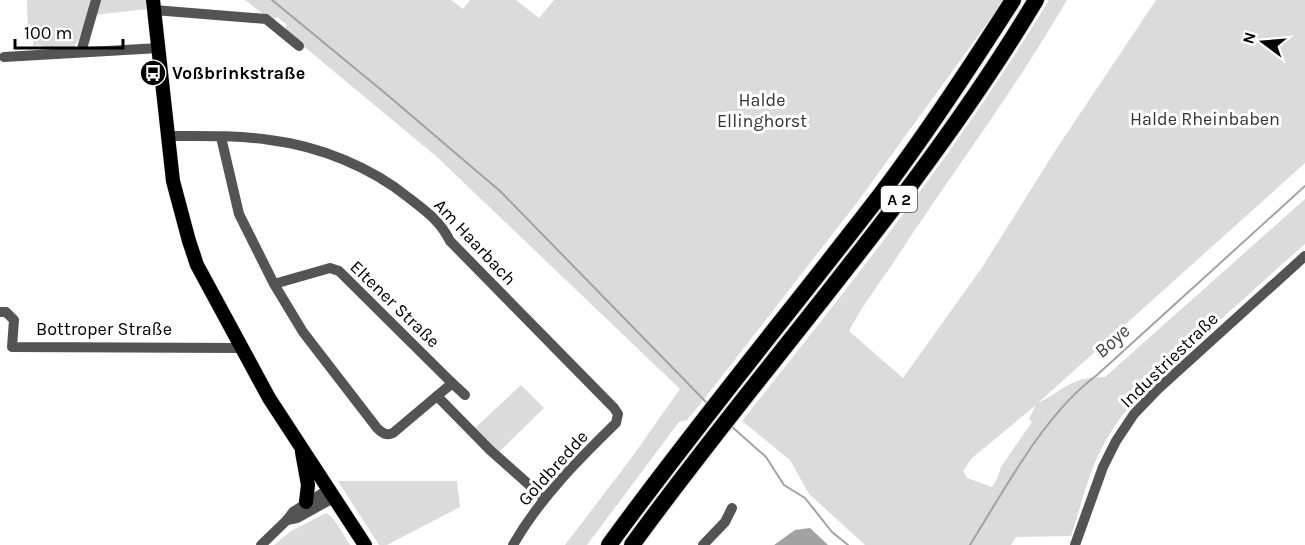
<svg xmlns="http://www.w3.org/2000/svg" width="1305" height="545" font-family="Karla,sans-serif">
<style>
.green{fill:#dbdbdb;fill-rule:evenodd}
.water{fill:#a2a2a2}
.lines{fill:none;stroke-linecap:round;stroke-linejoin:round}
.stream{stroke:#a2a2a2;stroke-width:2}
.major-casing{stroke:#dbdbdb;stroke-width:15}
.highway-casing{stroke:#dbdbdb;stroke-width:18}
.minor{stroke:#545454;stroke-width:10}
.major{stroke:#000;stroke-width:14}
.highway{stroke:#000;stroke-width:16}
.labels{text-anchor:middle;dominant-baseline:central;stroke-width:6;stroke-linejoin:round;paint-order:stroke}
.shield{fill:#fff;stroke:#4c4c4c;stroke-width:1.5}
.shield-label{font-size:16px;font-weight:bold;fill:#000}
.poi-label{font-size:18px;font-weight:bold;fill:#000;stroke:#fff;text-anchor:start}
.park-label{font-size:18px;fill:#323232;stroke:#fff}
.street-label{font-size:18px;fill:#000;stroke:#fff}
.water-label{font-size:20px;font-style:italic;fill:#434343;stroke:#fff}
</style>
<rect width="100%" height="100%" fill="#fff"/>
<g class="green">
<path d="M27,0H93L78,41L73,48L43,50L41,45L33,46V34L28,35Z"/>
<path d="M98,0H146L147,9L94,15Z"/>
<path d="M245,0H451L463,9L470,0H516L539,18L554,0H1004L856,204L698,407L687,420L679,422L587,545H565L632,457L680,389L437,157L284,30L287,25L277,17L274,20L268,18Z"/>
<path d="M1049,0H1067C1016,88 955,169 899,254C883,279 863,304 849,331L903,378L983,266L1055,151L1156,0H1305V163L1038,403C1066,389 1070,377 1105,377L1305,199V244C1271,274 1237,305 1203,335C1166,369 1126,401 1103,446C1087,475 1082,505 1071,536L1016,537L1011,545H865L809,494L790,460L742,421C850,285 959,149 1049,0ZM1036,405L1029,419L1032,422L1001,467L997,479L992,487L967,478L963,471L972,458Z"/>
<path d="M521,385L544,408L498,453L474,429Z"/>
<path d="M338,481H457L460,507L387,545H379Z"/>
<path d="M326,513L333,518L350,545H274L291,531Z"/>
</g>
<path class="water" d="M810,528L828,545H774L795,530Z"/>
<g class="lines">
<g class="stream">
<path d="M272,0L385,93L500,191L707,403"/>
<path d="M731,426L766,457L784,485L805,498L832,532L848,545"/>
<path d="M970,545C1005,489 1044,414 1097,375L1305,186"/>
</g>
<g class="major-casing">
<g id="major">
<path d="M153,0L173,181L189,241L197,265L269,398L365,545"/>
<path d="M302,452L308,485L306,502"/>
</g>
</g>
<g class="highway-casing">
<g id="highway">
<path d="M609,545C694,428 786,317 874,203C924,138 969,69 1013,0"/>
<path d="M632,545C765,362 920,194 1036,0"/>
</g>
</g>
<g class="minor">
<path d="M154,10L266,19L299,46"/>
<path d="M81,52L96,0"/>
<path d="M4,57L159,48"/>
<path d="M168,136C202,136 237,135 270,140C319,146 371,167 409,198C426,211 440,221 450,241L614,408L618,414L616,423C577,461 540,498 513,545"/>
<path d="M221,137L239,214L274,284L303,332L377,428C382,433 386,436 393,433L450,385L451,382L448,379L339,271L330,268L274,284"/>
<path d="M0,312H6L14,320L12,347L241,348"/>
<path d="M451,382L465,395"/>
<path d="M437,396L490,450L544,498"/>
<path d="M287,520L297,518L335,497"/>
<path d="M261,545L287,520L293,512L329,489"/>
<path d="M703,545L725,522L732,508"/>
<path d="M1075,545L1103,467L1116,441L1134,414L1158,389L1305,256"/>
</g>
<use href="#major" class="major"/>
<use href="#highway" class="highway"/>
</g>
<defs>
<g id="bus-disc" transform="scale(1.35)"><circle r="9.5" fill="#000" stroke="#fff"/><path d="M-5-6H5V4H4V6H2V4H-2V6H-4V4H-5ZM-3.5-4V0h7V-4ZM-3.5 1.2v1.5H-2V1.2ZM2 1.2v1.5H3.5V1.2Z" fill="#fff"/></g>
</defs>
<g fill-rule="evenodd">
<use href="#bus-disc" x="153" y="73"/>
</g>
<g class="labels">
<rect class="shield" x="881" y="186" width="36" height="26" rx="4.5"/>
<g class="shield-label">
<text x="899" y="199">A 2</text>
</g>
<g class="poi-label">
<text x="172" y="73">Voßbrinkstraße</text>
</g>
<g class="park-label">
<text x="762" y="100">Halde<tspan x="762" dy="21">Ellinghorst</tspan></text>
<text x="1205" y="119">Halde Rheinbaben</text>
</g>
<g class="street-label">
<text transform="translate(475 242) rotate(47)">Am Haarbach</text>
<text transform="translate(395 304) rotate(44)">Eltener Straße</text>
<text x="104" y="329">Bottroper Straße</text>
<text transform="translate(1169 360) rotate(-44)">Industriestraße</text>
<text transform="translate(553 468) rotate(-48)">Goldbredde</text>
</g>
<g class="water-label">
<text transform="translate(1112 341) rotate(-42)">Boye</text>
</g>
</g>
<g transform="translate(1263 42) rotate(286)" stroke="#ffffff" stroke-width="4.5" paint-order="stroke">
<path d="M0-4.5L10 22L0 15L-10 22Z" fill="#000000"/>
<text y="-9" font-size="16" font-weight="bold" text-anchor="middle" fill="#000000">N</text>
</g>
<path d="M15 39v9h108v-9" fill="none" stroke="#000000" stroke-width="3"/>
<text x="24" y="39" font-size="18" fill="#000000" stroke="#ffffff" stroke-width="4.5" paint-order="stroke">100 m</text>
</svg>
